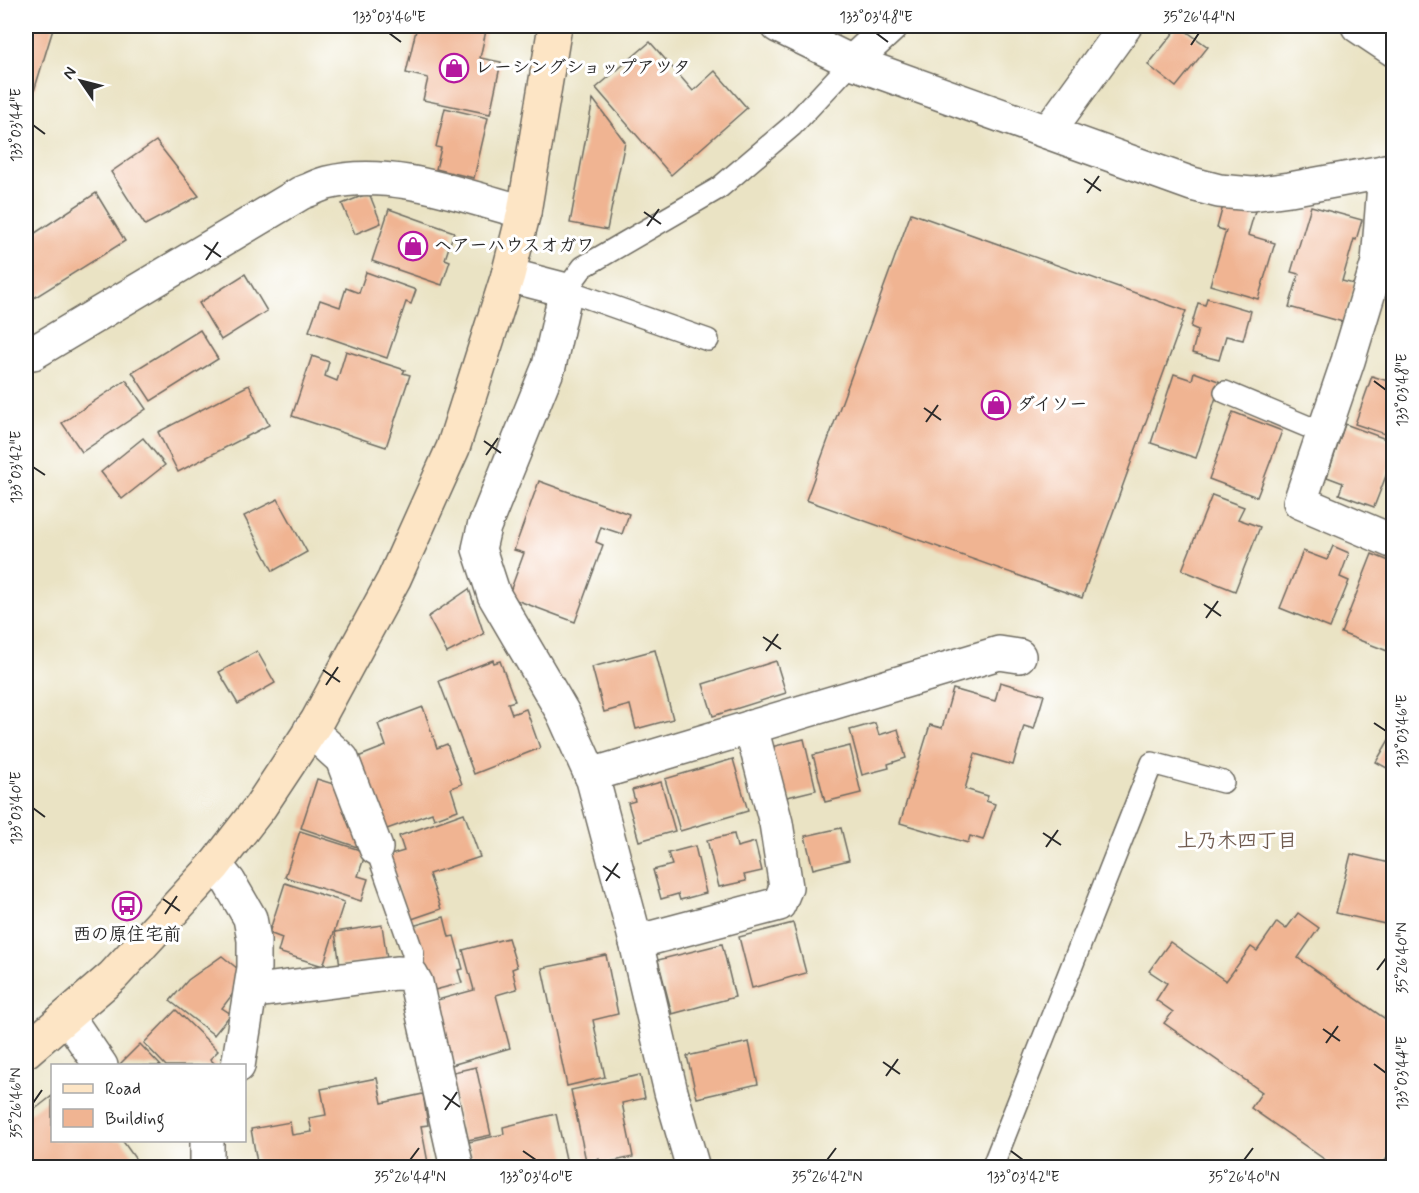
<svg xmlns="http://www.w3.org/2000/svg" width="1419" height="1193" font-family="Mynerve,'Klee One',sans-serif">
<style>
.building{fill:#f0b492}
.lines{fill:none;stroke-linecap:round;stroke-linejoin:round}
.lane-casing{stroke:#6e6b61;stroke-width:24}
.street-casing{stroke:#6e6b61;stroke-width:36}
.secondary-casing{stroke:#6e6b61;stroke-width:36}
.lane{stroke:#fff;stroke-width:21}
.street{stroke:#fff;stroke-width:33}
.secondary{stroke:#fde5c5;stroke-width:33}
.ticks{fill:none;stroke:#2b2b2b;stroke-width:2}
.labels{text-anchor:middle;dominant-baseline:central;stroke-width:6;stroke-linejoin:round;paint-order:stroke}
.poi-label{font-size:18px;font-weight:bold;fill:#2b2b2b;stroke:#fff;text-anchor:start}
.neighbourhood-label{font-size:20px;font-weight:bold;fill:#705b4f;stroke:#fff}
.neatline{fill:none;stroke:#2b2b2b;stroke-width:2}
.ticks-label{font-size:15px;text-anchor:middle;fill:#2b2b2b}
</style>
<rect width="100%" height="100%" fill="#fff"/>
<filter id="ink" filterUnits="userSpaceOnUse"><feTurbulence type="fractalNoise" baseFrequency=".0167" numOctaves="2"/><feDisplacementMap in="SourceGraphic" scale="12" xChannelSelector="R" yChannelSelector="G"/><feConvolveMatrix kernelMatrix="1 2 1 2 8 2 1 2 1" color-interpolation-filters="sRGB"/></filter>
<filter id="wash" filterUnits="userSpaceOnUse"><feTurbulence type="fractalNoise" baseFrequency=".008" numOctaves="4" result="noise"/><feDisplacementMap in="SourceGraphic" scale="24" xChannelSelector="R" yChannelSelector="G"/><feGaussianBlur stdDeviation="1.35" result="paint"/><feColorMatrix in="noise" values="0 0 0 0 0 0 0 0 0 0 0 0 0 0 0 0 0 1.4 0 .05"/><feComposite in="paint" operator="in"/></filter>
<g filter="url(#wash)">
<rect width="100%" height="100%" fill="#eae3c4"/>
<g id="blocks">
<g class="building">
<path d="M26,26H54L26,117Z"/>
<path d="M417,26H487L480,58L501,62L490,114L423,100L428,78L406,73Z"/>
<path d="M1179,26L1208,47L1176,87L1148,65Z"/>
<path d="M650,42L693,91L715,71L747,108L671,175L596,88Z"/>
<path d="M593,99L625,142L607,230L570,223Z"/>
<path d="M445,108L488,118L474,178L436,169L441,148L436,147Z"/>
<path d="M156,141L199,196L145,225L111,172Z"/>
<path d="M96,193L125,241L26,303V239Z"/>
<path d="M369,193L381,223L355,234L342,204Z"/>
<path d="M1224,202L1255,211L1248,235L1275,243L1258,299L1210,285L1226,231L1217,228Z"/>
<path d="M1311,206L1362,220L1356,240L1354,239L1342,281L1354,284L1343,322L1289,307L1299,274L1291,272Z"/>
<path d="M389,209L454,232L445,259L450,261L442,285L372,261Z"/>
<path d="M911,213L1186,311L1082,598L806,500Z"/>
<path d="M366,272L416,290L411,304L406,302L387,358L309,331L320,300L340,307L346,288L359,293Z"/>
<path d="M245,274L267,311L221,340L199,303Z"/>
<path d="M1207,298L1251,311L1243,340L1226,336L1219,360L1192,353L1198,330L1191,327L1198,303L1205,305Z"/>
<path d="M200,330L218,359L151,401L132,372Z"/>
<path d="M346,351L405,370L403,373L410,375L386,447L292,416L312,356L329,362L325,376L337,381Z"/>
<path d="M1194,372L1221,382L1196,458L1151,443L1174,374L1192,380Z"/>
<path d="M1372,376L1394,383V437L1355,424Z"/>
<path d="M126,380L146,409L82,452L62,423Z"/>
<path d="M249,385L269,425L178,472L158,432Z"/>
<path d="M1233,412L1282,431L1257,497L1209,479Z"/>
<path d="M1345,424L1394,442V455L1374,507L1339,494L1343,483L1327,477Z"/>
<path d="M143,438L165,465L122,499L101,472Z"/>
<path d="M539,481L629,514L622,534L601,527L596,542L603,545L575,622L508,597L524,553L514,550Z"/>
<path d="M1212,495L1244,507L1238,519L1260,527L1235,591L1182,570Z"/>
<path d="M278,499L307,552L273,571L244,516Z"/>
<path d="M1333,546L1349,553L1340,577L1349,581L1330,628L1280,608L1303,551L1327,560Z"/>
<path d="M1372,554L1394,563V643L1390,652L1341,633Z"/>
<path d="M469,589L484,634L447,653L428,617Z"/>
<path d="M655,650L673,719L636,729L630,705L604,712L592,667Z"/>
<path d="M257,651L275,683L238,704L219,672Z"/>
<path d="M493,660L494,663L500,661L515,701L508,703L512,714L526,709L540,748L474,774L439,681Z"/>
<path d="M776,661L786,693L713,716L703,684Z"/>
<path d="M1000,682L1044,695L1034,729L1024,726L1013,765L975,754L965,789L988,796L986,801L995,804L983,840L970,836L968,843L900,823L930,725L942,728L953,689L995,701Z"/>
<path d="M423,707L437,748L447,744L462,784L451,788L458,810L434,819L432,813L384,830L358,757L386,746L378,724Z"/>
<path d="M875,723L879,735L898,729L906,758L888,764L889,768L862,775L850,730Z"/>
<path d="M1394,731V772L1376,762Z"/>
<path d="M804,739L816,790L783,798L771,747Z"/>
<path d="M850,746L861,793L825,802L813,755Z"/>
<path d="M733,759L748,811L680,831L665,779Z"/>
<path d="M317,779L346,788L369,851L301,828Z"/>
<path d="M661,782L675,831L639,841L628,803L635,801L632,790Z"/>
<path d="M464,813L480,857L429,874L441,909L409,920L387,856L404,851L399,836Z"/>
<path d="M841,828L849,860L813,869L805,836Z"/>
<path d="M300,831L366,852L358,876L368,879L361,901L285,877Z"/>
<path d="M734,834L737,847L755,842L762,871L744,875L746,881L719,887L707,840Z"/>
<path d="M695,846L706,893L680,900L678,894L661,899L653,870L672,865L668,853Z"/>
<path d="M1351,854L1394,864V926L1336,913Z"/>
<path d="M285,883L344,902L323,966L278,952L282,938L269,933Z"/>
<path d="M1298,913L1319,928L1298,958L1394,1025V1148L1380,1168H1337L1251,1108L1262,1092L1164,1023L1173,1012L1156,1000L1167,983L1149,971L1170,942L1226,981L1251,947L1257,951L1277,922L1286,929Z"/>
<path d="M444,917L449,937L454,936L463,969L458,970L462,983L427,992L409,927Z"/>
<path d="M793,923L806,973L752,988L739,937Z"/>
<path d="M382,925L387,959L340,966L335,932Z"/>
<path d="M508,938L517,967L512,969L517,989L496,995L510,1048L448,1066L430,1002L474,990L463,950Z"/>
<path d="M722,944L735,997L672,1014L658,960Z"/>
<path d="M606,955L618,1014L593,1020L605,1077L567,1086L542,968Z"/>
<path d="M222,956L238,969L235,991L222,1008L231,1014L214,1035L170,1001L188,980Z"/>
<path d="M176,1010L218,1051L210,1059L217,1066H166L144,1043Z"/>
<path d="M749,1042L758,1084L697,1098L687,1056Z"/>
<path d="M140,1044L161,1066H118Z"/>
<path d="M476,1067L491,1135L463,1141L449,1073Z"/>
<path d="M640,1075L645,1098L622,1103L633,1157L600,1164L599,1159L586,1161L571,1090Z"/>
<path d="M377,1078L382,1103L423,1094L428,1125L421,1126L429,1168H258L251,1129L290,1122L292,1135L312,1132L309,1118L326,1115L321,1089Z"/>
<path d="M52,1096V1140H122L142,1168H26V1116Z"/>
<path d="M556,1114L568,1168H511V1166L474,1168L469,1142L504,1134L503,1127Z"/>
</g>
</g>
</g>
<g filter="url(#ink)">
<use href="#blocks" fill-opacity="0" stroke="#6e6b61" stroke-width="1.5"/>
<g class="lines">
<g class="lane-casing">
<g id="lane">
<path d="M708,340L566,290L583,267L719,188L792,126L852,62"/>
<path d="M1225,392L1323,433"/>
<path d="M376,848L413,953V968L411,974"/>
<path d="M992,1168L1152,763L1223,782"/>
</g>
</g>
<g class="street-casing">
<g id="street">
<path d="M778,26L852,62L1192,184L1219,191L1252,194L1290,189L1394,170"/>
<path d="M1358,26L1394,50"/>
<path d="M852,62L891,26"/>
<path d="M1048,132L1125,26"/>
<path d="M1385,171L1378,262L1348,361L1300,502L1394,542"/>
<path d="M508,275L566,290L549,366L484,527L479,549L494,595L563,713L593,780L636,942L671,1092L693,1168"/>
<path d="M26,354L33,353L301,193C310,190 319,185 327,183C390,167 463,196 524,212"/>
<path d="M310,730L342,759L376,848"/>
<path d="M591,775L999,653L1019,656"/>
<path d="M215,865L229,882L250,918L254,940V968L238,1066"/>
<path d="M636,942L779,904L786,887L776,823L751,727"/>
<path d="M251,989L264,990L397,973L411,974L416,983L457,1168"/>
<path d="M67,1016L101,1066"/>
<path d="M207,1168V1140"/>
</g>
</g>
<g class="secondary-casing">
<path id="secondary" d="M26,1051L113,976L215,865L260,807L317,721L394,579L453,448L508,275L524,212L555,26"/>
</g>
<use href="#lane" class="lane"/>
<use href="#street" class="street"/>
<use href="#secondary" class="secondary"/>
</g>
</g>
<path class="ticks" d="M389,33L401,42M876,33L888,42M1191,45L1199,33M33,125L45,134M1084,179L1101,191M1087,193L1099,176M644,212L661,224M647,226L659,209M204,245L221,257M206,260L218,242M1374,381L1386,390M924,408L941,420M926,422L938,405M484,441L501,453M486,455L498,438M33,467L45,475M1204,604L1221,616M1206,618L1218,601M763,637L781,649M766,651L778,634M323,670L340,682M326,685L338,667M1374,723L1386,731M33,808L45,817M1043,833L1061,845M1046,847L1058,830M603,866L620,878M606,881L618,863M163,899L180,911M165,914L177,896M1377,970L1386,958M1323,1029L1340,1041M1326,1043L1338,1026M883,1062L900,1074M1374,1064L1386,1073M886,1076L898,1059M443,1095L460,1107M33,1103L42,1090M445,1110L457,1092M523,1151L536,1160M1011,1151L1023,1160M410,1160L419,1148M827,1160L836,1148M1244,1160L1253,1148"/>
<defs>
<g id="shop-ring" transform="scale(1.5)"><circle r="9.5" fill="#fff" stroke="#b5179e" stroke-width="1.5"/><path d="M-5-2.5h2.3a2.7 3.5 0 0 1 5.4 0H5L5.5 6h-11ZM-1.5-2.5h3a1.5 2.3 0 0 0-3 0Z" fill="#b5179e"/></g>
<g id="bus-ring" transform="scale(1.5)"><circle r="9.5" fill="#fff" stroke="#b5179e" stroke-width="1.5"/><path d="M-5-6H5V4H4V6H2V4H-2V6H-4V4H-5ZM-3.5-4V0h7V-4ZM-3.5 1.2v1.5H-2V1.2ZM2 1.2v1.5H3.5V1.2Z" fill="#b5179e"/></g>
</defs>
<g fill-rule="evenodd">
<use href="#shop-ring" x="454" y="68"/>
<use href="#shop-ring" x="413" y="246"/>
<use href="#shop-ring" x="996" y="405"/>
<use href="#bus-ring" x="127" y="906"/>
</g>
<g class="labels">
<g class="poi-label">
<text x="475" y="68">レーシングショップアツタ</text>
<text x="434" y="246">ヘアーハウスオガワ</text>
<text x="1017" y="405">ダイソー</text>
<text x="127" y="935" text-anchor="middle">西の原住宅前</text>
</g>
<g class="neighbourhood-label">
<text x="1237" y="841">上乃木四丁目</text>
</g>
</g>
<rect width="1419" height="1193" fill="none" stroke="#fff" stroke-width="66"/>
<rect x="51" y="1064" width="195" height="78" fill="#ffffff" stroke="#aaaaaa" stroke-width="1.5"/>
<rect x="63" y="1084" width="30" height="9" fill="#fde5c5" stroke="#aaaaaa" stroke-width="1.5"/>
<text x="105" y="1094" font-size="18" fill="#2b2b2b">Road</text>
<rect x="63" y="1109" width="30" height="18" fill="#f0b492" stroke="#aaaaaa" stroke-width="1.5"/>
<text x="105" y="1124" font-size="18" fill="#2b2b2b">Building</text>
<g transform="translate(81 81) rotate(305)" stroke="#ffffff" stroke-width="4.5" paint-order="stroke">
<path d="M0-4.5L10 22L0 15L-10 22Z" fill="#2b2b2b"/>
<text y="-9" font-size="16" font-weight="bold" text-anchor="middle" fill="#2b2b2b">N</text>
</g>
<rect x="33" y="33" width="1353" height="1127" class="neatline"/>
<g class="ticks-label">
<text x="389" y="22">133°03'46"E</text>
<text x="876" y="22">133°03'48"E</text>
<text x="1199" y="22">35°26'44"N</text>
<text transform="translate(16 125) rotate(-90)" y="5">133°03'44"E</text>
<text transform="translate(1402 390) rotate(-90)" y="5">133°03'48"E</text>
<text transform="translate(16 467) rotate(-90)" y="5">133°03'42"E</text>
<text transform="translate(1402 731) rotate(-90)" y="5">133°03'46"E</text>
<text transform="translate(16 808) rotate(-90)" y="5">133°03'40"E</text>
<text transform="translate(1402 958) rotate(-90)" y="5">35°26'40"N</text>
<text transform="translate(1402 1073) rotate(-90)" y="5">133°03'44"E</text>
<text transform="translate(16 1103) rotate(-90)" y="5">35°26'46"N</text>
<text x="410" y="1182">35°26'44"N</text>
<text x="536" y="1182">133°03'40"E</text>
<text x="827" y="1182">35°26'42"N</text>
<text x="1023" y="1182">133°03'42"E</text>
<text x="1244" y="1182">35°26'40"N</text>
</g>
</svg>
